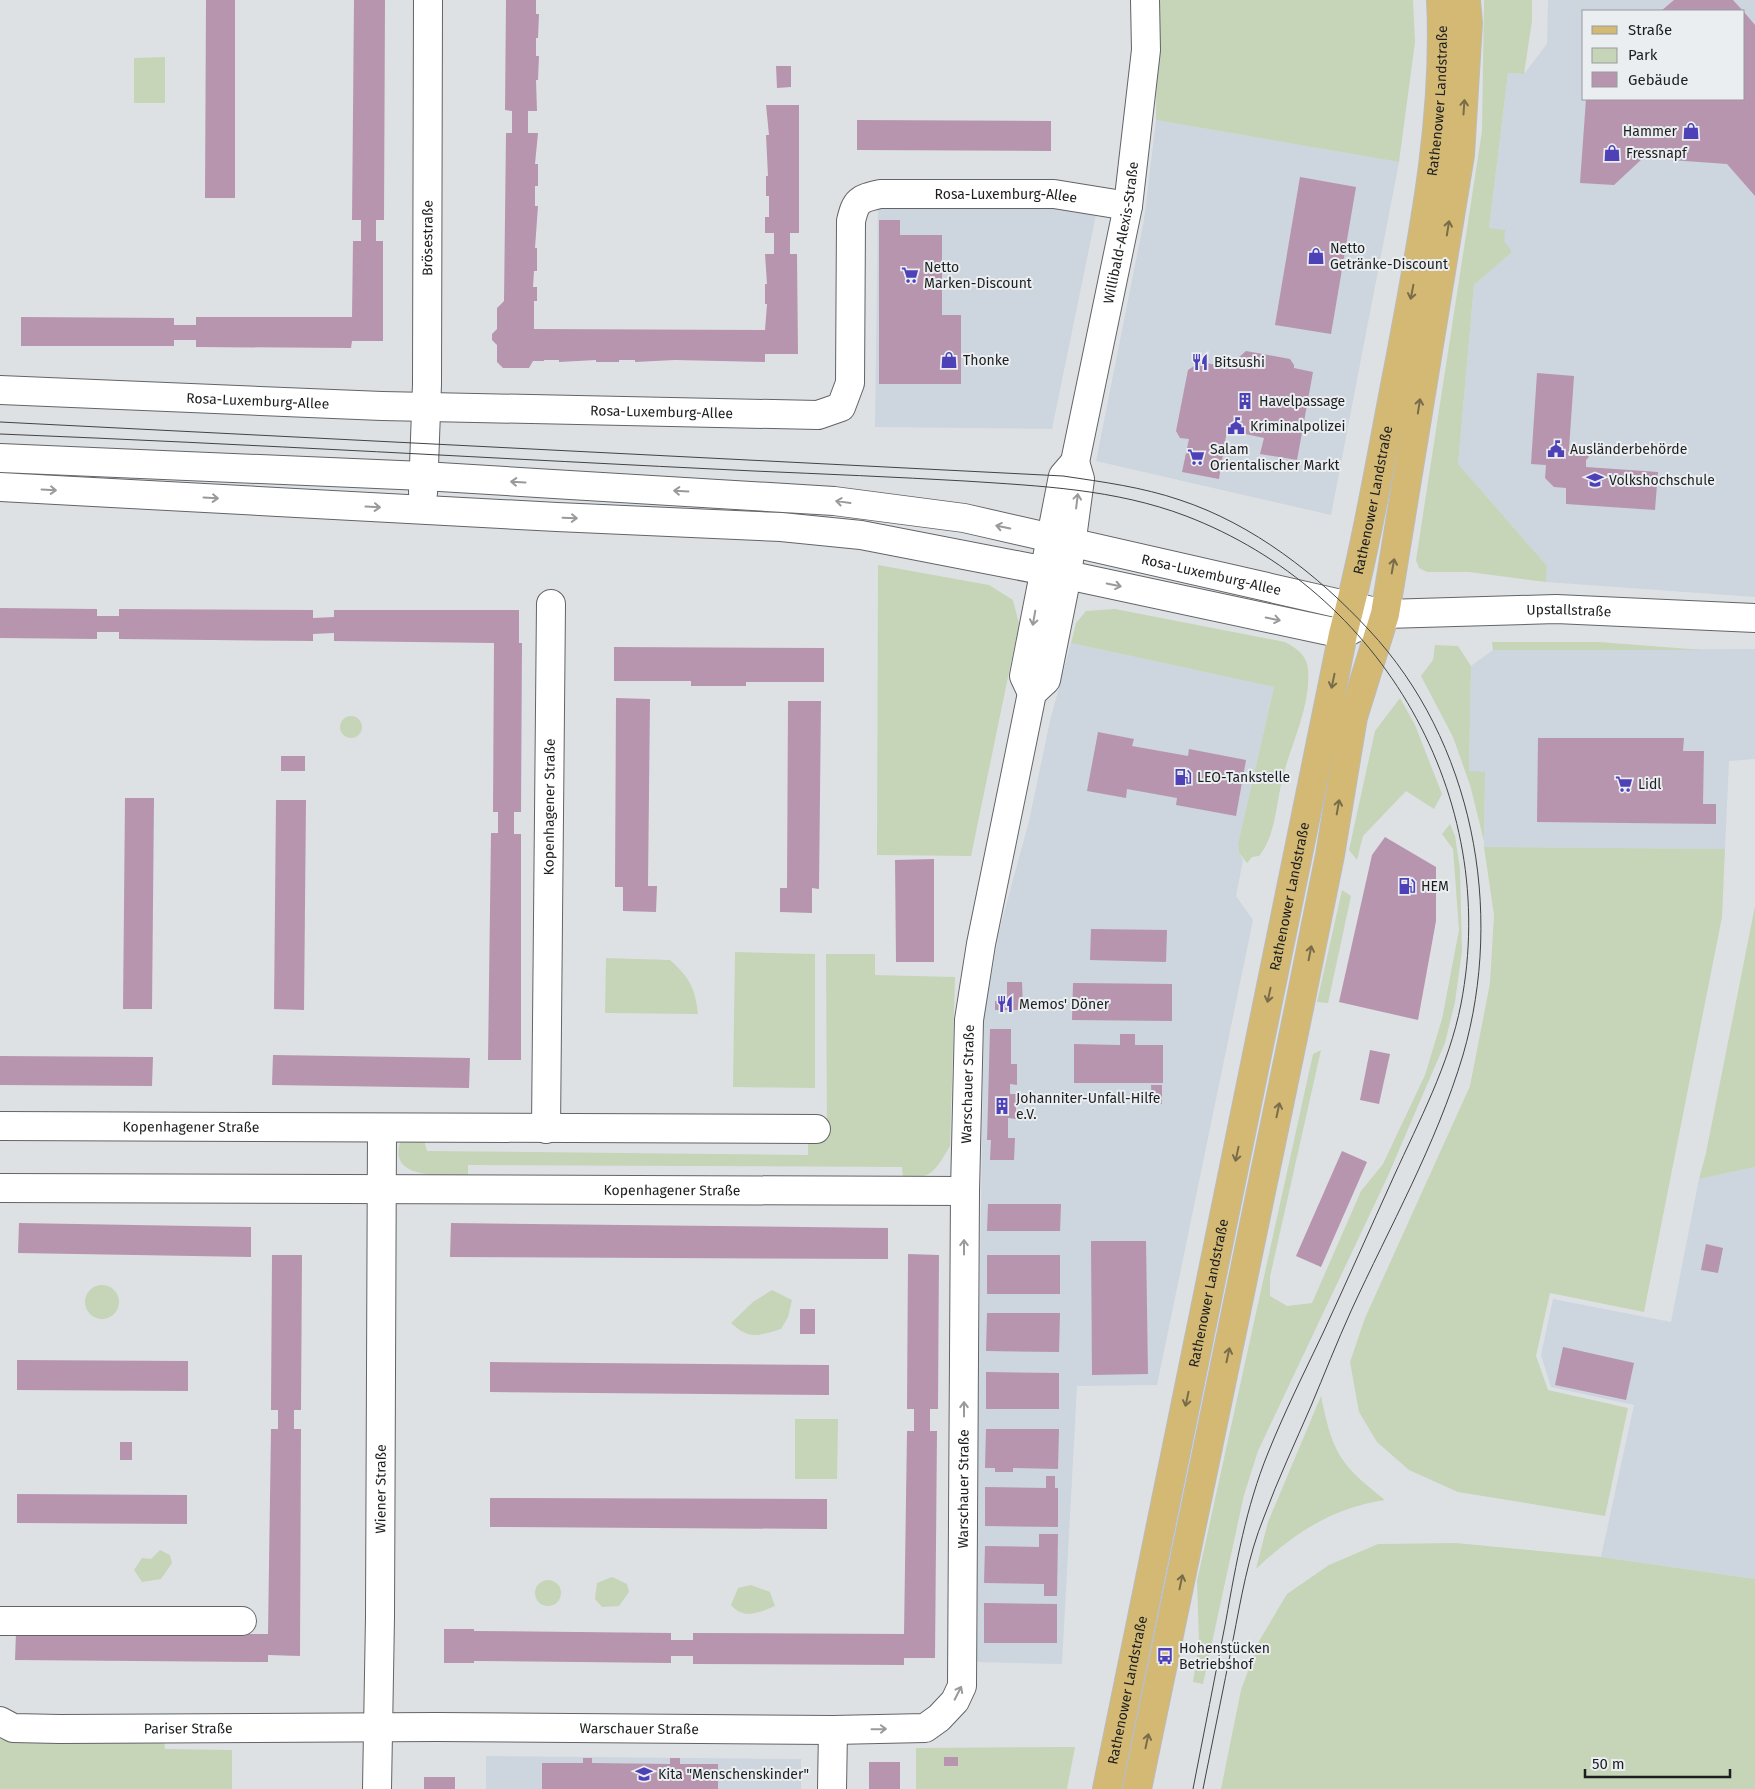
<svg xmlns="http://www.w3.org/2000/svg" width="1755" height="1789" font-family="'Fira Sans',sans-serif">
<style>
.built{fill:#cdd5de;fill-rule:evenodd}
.green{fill:#c6d4b8}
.building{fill:#b795ae}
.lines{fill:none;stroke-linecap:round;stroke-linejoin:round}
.minor-casing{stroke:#626467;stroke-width:30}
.major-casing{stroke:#bbbcbc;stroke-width:30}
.minor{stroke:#fff;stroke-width:28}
.major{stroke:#d3b974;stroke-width:28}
.tram{stroke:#414344;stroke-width:1}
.oneway{stroke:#786c4a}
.oneway2{stroke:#999a9a}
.labels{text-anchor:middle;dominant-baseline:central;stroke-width:4;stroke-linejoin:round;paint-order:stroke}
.street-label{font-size:14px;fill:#1d1e1f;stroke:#ebeef1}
.poi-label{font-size:14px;fill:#1d1e1f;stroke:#ebeef1;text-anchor:start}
</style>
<rect width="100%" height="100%" fill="#dee1e4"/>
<g class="built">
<path d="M1548,0H1755V597L1546,582L1547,566L1458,464L1474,285L1512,252L1489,228L1508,73L1524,74L1547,44ZM1584,11H1744V99H1584Z"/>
<path d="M1156,120L1399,162L1331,515L1096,461L1144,220Z"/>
<path d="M1043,203L1097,210L1052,429L875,427L878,204Z"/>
<path d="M1071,643L1274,687L1238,844L1239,853L1243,860L1236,896L1253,920L1157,1385L1077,1386L1062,1664L974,1662L984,1016L1000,928L1029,821L1050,721Z"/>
<path d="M1755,649V759L1729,761L1725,849L1484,847L1485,772H1469L1471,666L1493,650Z"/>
<path d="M1755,1167V1579L1601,1557L1634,1405L1551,1387L1541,1355L1553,1299L1671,1322L1699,1179Z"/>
<path d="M486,1756L801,1759V1789H486Z"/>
</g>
<g class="green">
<path d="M1157,0H1413L1415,42L1399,162L1156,120Z"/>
<path d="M1484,0H1532V21L1524,74L1508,73L1489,228L1505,230L1504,241L1512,252L1474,285L1458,464L1547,566L1546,582L1469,572H1427L1419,568L1416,560L1482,131Z"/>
<path d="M165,57V103H134V58Z"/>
<path d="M878,565L989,585L1013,600L1019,624L971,856L877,855Z"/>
<path d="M1115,609L1285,642C1296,648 1307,655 1308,669C1311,705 1293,739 1284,773C1276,799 1277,834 1259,856L1252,857L1247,863L1239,853L1238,844L1274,687L1071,643L1076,623L1086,611Z"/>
<path d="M1492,642H1599L1703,650H1493Z"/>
<path d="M1435,645L1458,646L1471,666L1469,771L1485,772L1484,841L1470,785L1453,737L1421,676L1433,660Z"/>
<path d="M1400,698L1415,725L1442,794L1434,809L1406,791L1363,836L1357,860L1349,850L1375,731Z"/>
<circle cx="351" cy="727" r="11"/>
<path d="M1450,824L1455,836L1460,869L1462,951L1455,1002L1445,1043L1387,1178L1258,1451L1244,1495L1203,1684L1193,1682L1199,1641L1197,1581L1313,1054L1321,1050L1270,1277V1296L1287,1306L1312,1303L1361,1191L1383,1164L1425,1075L1442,1019L1459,930L1453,849L1442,834Z"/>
<path d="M1484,847L1725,849L1722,917L1644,1312L1550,1293L1536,1356L1548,1390L1628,1408L1605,1516L1458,1492L1409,1470L1377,1442L1359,1412L1350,1362L1365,1318L1470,1086L1490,983L1494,915Z"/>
<path d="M1342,890L1351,896L1328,1003L1317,1002Z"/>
<path d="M1755,906V1167L1699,1179L1706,1153Z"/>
<path d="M735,952L815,954V1088L733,1087Z"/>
<path d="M826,954H875V975L955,977L950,1146C935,1171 933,1178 903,1179L902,1167L468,1165V1176C445,1175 385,1181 401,1140L423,1136L427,1151L808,1155V1140H827Z"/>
<path d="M606,958L670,960C690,978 695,988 698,1014L605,1013Z"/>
<circle cx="102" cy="1302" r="17"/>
<path d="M772,1290L792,1300L788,1317L781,1329C758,1336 749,1340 731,1323L753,1302Z"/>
<path d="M1321,1396C1333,1454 1339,1463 1385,1500C1332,1508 1294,1533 1256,1569L1268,1522Z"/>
<path d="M795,1419H838L837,1479H795Z"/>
<path d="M1456,1543L1601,1557L1755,1579V1789H1221L1241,1690L1259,1641L1287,1594L1329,1565L1378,1544Z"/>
<path d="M160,1550L170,1555L172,1563L161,1579L142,1582L134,1570L142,1558L151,1559Z"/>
<path d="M612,1577L627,1584L629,1592L619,1606L602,1607L595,1599L597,1583Z"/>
<circle cx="548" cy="1593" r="13"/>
<path d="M751,1585L770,1592L775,1606C759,1613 744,1620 731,1605L738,1588Z"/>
<path d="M0,1731L164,1738L165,1749L232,1750V1789H0Z"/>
<path d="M1075,1747L1067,1789H916V1748Z"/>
</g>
<g class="building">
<path d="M206,0H235V198H205Z"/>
<path d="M354,0H385L384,220H376V241H383V341H352L351,348L196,347V340H174V346H21V317L174,318V325H196V317H352L353,241H361V220H352Z"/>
<path d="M506,0H536V14H539L538,38H536V56H539L538,80H536L537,111H528V133H538L535,164H538V186H535V206H538L535,248H537V271H534L533,287H537V301H534V329L765,330L767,304H765V284H767L765,254H774V233H765V217H769V196H766V176H768L766,135H769L766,105H799V233H790V254H797L798,354H765V362L675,360L635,362V360H619V362H596V360L559,362V360H544V361H533L529,368H503L497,362V345L492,340V334L497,329V308L504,301L506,133H512V111L505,110Z"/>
<path d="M1674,0H1733L1743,11H1661Z"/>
<path d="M1744,12L1755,25V196L1727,164L1643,158L1614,185L1580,183L1586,99H1744Z"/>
<path d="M776,66H791V87L777,88Z"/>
<path d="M857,120L1051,121V151L857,150Z"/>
<path d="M1300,177L1356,187L1331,334L1275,325Z"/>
<path d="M879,220H900V235H942V315H961V384H879Z"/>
<path d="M1246,351L1290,359L1294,365V368L1313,372L1297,460L1260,454L1264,438L1227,430L1219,479L1182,472L1189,439L1180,438L1176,431L1188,370L1200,362L1234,368L1236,360Z"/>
<path d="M1537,373L1574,376L1569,449H1577L1581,446L1589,457L1586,460V467L1658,472L1655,510L1566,504V488L1554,487L1545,478L1546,465L1531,464Z"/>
<path d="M0,608L97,609V616H119V609L313,610V618L334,617V610H519V643H522L521,812H514V834H521V1060H488L491,833H498V812H493L494,643L334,641V633L313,634V641L119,639V632H97V639L0,638Z"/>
<path d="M614,647L824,648V682H746V686H691V681H614Z"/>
<path d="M616,698L650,699L648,886H657L656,912L623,911V887H615Z"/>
<path d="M788,701H821L819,889L812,888V913L780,912V888H787Z"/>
<path d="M1098,732L1134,739L1132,746L1188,756L1189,749L1246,760L1236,816L1176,805L1177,798L1127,789L1126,798L1087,791Z"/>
<path d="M1538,738H1684L1683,751H1704L1703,804H1716V824L1537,822Z"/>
<rect x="281" y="756" width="24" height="15"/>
<path d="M125,798H154L152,1009H123Z"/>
<path d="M276,800H306L304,1010L274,1009Z"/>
<path d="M1385,837L1436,867V921L1418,1020L1339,1002L1372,855Z"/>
<path d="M934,859V962H896L895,860Z"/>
<path d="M1091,929L1167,930L1166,962L1090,960Z"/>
<path d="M1007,982H1022L1023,1010H995V1001L1007,1000Z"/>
<path d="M1073,983L1172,984V1021L1072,1020Z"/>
<path d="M990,1029H1011V1064H1017V1085L1010,1084V1094H1016V1119L1008,1118V1138H1015L1014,1160H990L991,1140H987Z"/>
<path d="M1120,1034H1135V1045H1163V1083H1074V1044L1120,1045Z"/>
<path d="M1370,1050L1390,1054L1379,1104L1360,1100Z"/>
<path d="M273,1055L470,1058L469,1088L272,1085Z"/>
<path d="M0,1056L153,1057L152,1086L0,1085Z"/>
<path d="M1151,1085H1162V1104H1152Z"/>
<path d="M1342,1151L1367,1162L1321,1267L1296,1256Z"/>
<path d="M988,1204H1061L1060,1231H987Z"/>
<path d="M19,1223L251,1227V1257L18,1253Z"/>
<path d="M451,1223L888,1228V1259L450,1257Z"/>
<path d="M1091,1241H1146L1148,1374L1092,1375Z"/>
<path d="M1706,1244L1723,1248L1718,1273L1701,1270Z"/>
<path d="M908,1254L939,1255L938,1409H930V1431H937L935,1658H904V1665L693,1664V1656H671V1663L474,1661V1663H444V1629H474V1631L671,1633V1640H693V1633L904,1634L907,1431H914V1409H907Z"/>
<path d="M272,1255H302L301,1410H294V1429H301L300,1656L268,1655V1662L15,1660L16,1632L268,1634L271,1429H278V1410H271Z"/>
<rect x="987" y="1255" width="73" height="39"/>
<rect x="800" y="1309" width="15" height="25"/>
<path d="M987,1313H1060L1059,1352L986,1351Z"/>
<path d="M1563,1347L1634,1363L1626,1400L1555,1385Z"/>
<path d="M17,1360L188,1361V1391L17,1390Z"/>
<path d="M490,1362L829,1365V1395L490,1392Z"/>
<path d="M986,1372L1059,1373V1409H986Z"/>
<path d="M986,1429H1059L1058,1469L1013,1468V1472H995V1468H985Z"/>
<rect x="120" y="1442" width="12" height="18"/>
<path d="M1046,1476H1055V1488H1058V1527L985,1526V1487L1046,1488Z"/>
<path d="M17,1494L187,1495V1524L17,1523Z"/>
<path d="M490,1498L827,1499V1529L490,1527Z"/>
<path d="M1039,1534H1058L1057,1596H1044V1584L984,1583L985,1546L1039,1547Z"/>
<path d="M984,1603L1057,1604V1643H984Z"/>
<rect x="944" y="1757" width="14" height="9"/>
<path d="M583,1758H592V1763L670,1764V1758H680V1764H718V1789H542V1763H583Z"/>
<rect x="869" y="1762" width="31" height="27"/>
<rect x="424" y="1777" width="31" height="12"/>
</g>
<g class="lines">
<g class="minor-casing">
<g id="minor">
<path id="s1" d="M0,390L382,406L818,415L841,407L850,383L851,221C856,200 859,199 880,194H1054L1128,206"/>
<path id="s2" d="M0,458L423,476L834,501L964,518L1385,614L1556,609L1755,618"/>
<path d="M0,487L557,517L781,527L861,535L1067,575L1343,634L1365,623"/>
<path id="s3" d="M423,493L427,384L428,0"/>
<path id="s4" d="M1032,693L1024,676L1063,476L1075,462L1128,206L1146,50L1145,0"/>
<path id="s5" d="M0,1126L816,1129"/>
<path id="s6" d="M546,1129L551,604"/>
<path id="s7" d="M0,1188L965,1191"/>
<path d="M0,1621H242"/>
<path id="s8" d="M0,1721L13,1728L60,1729L436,1727L833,1730L925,1728L939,1718L955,1701L962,1686L965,1191L969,1020L981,944L1032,693L1046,680L1067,575L1080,479L1075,462"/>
<path id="s9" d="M377,1789L380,1617L382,1128"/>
<path d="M832,1789L833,1730"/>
</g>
</g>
<g class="major-casing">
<g id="major">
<path id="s10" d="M1107,1789L1343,634C1367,544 1382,451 1400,360C1422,241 1447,121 1441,0"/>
<path d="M1137,1789L1297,1018L1330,855L1353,717L1385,614L1460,155L1468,23L1466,0"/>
</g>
</g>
<use href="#minor" class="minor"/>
<use href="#major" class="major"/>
<g class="tram">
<path d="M0,422L1063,476C1103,482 1142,487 1180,500C1253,524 1318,575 1369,630C1473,741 1505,910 1463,1055C1436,1145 1390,1226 1351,1311C1337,1342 1324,1375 1311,1406C1295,1443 1278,1479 1264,1517C1248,1556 1241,1599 1233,1640C1223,1690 1213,1739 1203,1789"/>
<path d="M0,434C251,444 502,459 754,471C824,474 895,477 965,481C1040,486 1115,489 1186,516C1382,591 1501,797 1461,1004C1449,1065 1419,1121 1394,1176C1370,1229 1347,1281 1323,1333C1304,1373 1284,1413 1268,1453C1246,1507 1236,1564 1226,1620C1215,1676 1204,1733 1193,1789"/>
</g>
</g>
<defs><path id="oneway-shaft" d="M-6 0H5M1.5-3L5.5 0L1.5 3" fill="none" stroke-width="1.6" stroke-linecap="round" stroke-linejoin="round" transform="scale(1.25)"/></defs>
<g class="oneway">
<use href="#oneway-shaft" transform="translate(1464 107) rotate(-86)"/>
<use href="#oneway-shaft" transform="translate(1448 228) rotate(-81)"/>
<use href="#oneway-shaft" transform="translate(1412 292) rotate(101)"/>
<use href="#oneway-shaft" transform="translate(1419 406) rotate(-81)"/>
<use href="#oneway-shaft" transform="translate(1393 566) rotate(-80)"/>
<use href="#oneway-shaft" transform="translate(1333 681) rotate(102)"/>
<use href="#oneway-shaft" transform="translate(1338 807) rotate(-80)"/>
<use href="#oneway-shaft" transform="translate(1310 953) rotate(-79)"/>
<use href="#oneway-shaft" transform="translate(1269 995) rotate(102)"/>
<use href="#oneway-shaft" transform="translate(1278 1110) rotate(-78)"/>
<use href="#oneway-shaft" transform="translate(1237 1154) rotate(102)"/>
<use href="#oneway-shaft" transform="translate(1228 1355) rotate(-78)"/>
<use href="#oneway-shaft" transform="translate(1187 1399) rotate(102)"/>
<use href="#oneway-shaft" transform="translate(1181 1582) rotate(-78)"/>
<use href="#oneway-shaft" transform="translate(1147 1741) rotate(-78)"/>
</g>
<g class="oneway2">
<use href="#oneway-shaft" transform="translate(518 482) rotate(-177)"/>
<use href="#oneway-shaft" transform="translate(49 490) rotate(3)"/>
<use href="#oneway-shaft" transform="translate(681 491) rotate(-177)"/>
<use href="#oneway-shaft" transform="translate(211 498) rotate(3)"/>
<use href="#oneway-shaft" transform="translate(1077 501) rotate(-83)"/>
<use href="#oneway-shaft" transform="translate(843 502) rotate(-172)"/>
<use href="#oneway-shaft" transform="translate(373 507) rotate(3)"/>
<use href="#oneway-shaft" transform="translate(570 518) rotate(2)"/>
<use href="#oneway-shaft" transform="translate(1003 527) rotate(-168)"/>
<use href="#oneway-shaft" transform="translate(1114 585) rotate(12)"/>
<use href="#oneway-shaft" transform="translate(1034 618) rotate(100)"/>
<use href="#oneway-shaft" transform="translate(1273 619) rotate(11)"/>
<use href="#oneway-shaft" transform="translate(964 1247) rotate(-90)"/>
<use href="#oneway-shaft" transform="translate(964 1409) rotate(-90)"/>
<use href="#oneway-shaft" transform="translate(958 1693) rotate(-63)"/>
<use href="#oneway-shaft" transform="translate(879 1729) rotate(-1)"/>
</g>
<defs>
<g id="shop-bare" transform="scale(1.35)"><path d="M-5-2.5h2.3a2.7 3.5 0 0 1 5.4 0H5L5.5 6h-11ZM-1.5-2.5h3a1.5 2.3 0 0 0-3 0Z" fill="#4e41b8" stroke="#ebeef1" stroke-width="2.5" paint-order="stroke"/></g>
<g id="supermarket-bare" transform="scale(1.35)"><path d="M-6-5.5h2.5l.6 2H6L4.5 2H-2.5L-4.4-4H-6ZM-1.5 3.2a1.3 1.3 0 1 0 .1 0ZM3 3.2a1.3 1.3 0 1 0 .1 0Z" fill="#4e41b8" stroke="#ebeef1" stroke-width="2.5" paint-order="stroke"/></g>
<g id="restaurant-bare" transform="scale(1.35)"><path d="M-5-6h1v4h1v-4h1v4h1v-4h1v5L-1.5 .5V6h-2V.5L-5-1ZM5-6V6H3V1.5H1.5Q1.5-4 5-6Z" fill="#4e41b8" stroke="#ebeef1" stroke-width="2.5" paint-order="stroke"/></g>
<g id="building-bare" transform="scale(1.35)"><path d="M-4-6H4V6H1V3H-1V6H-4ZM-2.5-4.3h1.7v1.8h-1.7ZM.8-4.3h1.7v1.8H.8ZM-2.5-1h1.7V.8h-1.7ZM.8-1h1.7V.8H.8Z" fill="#4e41b8" stroke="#ebeef1" stroke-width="2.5" paint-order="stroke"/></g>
<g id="civic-bare" transform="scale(1.35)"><path d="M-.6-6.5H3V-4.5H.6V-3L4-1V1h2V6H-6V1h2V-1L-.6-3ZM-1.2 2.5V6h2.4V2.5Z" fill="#4e41b8" stroke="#ebeef1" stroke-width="2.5" paint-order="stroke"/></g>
<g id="university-bare" transform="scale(1.35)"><path d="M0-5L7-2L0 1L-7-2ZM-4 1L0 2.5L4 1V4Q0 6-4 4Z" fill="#4e41b8" stroke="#ebeef1" stroke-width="2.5" paint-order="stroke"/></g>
<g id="fuel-bare" transform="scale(1.35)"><path d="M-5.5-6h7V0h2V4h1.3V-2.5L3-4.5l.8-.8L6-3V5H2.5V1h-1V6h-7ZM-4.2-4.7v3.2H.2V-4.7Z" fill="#4e41b8" stroke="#ebeef1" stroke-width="2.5" paint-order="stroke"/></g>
<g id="bus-bare" transform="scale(1.35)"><path d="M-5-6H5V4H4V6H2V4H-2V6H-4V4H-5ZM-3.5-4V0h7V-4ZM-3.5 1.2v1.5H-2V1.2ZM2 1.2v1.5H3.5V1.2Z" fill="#4e41b8" stroke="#ebeef1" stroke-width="2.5" paint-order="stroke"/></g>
<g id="school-bare" transform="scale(1.35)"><path d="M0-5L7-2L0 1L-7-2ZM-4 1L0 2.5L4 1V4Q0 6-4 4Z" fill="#4e41b8" stroke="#ebeef1" stroke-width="2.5" paint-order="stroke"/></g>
</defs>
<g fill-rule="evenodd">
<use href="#shop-bare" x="1691" y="131"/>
<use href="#shop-bare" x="1612" y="153"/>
<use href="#shop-bare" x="1316" y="256"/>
<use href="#supermarket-bare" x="910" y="275"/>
<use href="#shop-bare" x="949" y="360"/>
<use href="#restaurant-bare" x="1200" y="362"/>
<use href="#building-bare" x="1245" y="401"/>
<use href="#civic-bare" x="1236" y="426"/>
<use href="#civic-bare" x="1556" y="449"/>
<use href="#supermarket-bare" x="1196" y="457"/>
<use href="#university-bare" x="1595" y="480"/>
<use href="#fuel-bare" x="1183" y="777"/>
<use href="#supermarket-bare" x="1624" y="784"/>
<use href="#fuel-bare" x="1407" y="886"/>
<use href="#restaurant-bare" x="1005" y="1004"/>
<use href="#building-bare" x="1002" y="1106"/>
<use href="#bus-bare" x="1165" y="1656"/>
<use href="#school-bare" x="644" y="1774"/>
</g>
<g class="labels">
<g class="street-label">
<text stroke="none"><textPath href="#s10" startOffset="1721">Rathenower Landstraße</textPath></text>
<text stroke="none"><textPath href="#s1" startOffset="1200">Rosa-Luxemburg-Allee</textPath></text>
<text stroke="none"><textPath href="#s4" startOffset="475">Willibald-Alexis-Straße</textPath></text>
<text stroke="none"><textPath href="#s3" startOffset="255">Brösestraße</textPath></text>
<text stroke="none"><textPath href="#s1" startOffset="258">Rosa-Luxemburg-Allee</textPath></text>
<text stroke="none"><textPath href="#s1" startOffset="662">Rosa-Luxemburg-Allee</textPath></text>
<text stroke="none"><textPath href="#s10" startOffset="1316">Rathenower Landstraße</textPath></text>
<text stroke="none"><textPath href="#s2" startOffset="1220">Rosa-Luxemburg-Allee</textPath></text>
<text stroke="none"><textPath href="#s2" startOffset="1582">Upstallstraße</textPath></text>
<text stroke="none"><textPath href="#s6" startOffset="322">Kopenhagener Straße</textPath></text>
<text stroke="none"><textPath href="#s10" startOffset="911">Rathenower Landstraße</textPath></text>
<text stroke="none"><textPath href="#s8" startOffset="1586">Warschauer Straße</textPath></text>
<text stroke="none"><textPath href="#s5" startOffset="191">Kopenhagener Straße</textPath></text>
<text stroke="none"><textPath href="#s7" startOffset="672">Kopenhagener Straße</textPath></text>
<text stroke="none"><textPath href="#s10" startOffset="506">Rathenower Landstraße</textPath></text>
<text stroke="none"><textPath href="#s9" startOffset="300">Wiener Straße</textPath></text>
<text stroke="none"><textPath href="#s8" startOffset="1181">Warschauer Straße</textPath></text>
<text stroke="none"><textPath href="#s10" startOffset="101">Rathenower Landstraße</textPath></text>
<text stroke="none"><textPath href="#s8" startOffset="190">Pariser Straße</textPath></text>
<text stroke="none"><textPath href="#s8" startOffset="641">Warschauer Straße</textPath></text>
</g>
<g class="poi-label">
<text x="1677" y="131" text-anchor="end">Hammer</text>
<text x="1626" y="153">Fressnapf</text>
<text x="1330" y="248">Netto<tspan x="1330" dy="16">Getränke-Discount</tspan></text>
<text x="924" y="267">Netto<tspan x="924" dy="16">Marken-Discount</tspan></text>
<text x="963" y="360">Thonke</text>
<text x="1214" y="362">Bitsushi</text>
<text x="1259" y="401">Havelpassage</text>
<text x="1250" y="426">Kriminalpolizei</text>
<text x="1210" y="449">Salam<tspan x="1210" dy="16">Orientalischer Markt</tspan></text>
<text x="1570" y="449">Ausländerbehörde</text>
<text x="1609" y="480">Volkshochschule</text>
<text x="1197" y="777">LEO-Tankstelle</text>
<text x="1638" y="784">Lidl</text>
<text x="1421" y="886">HEM</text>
<text x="1019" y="1004">Memos' Döner</text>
<text x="1016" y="1098">Johanniter-Unfall-Hilfe<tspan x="1016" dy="16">e.V.</tspan></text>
<text x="1179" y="1648">Hohenstücken<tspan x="1179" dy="16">Betriebshof</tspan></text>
<text x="658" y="1774">Kita "Menschenskinder"</text>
</g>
</g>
<rect x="1582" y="10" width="162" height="90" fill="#ebeef1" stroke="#999b9d"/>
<rect x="1592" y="26" width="25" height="8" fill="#d3b974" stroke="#999b9d"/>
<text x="1628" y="35" font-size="15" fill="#1d1e1f">Straße</text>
<rect x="1592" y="48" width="25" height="15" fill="#c6d4b8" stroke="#999b9d"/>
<text x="1628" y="60" font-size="15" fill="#1d1e1f">Park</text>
<rect x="1592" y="72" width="25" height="15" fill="#b795ae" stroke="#999b9d"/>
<text x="1628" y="85" font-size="15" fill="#1d1e1f">Gebäude</text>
<path d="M1585 1769v8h145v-8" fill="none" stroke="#1d1e1f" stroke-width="2.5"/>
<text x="1592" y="1769" font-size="15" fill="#1d1e1f" stroke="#ebeef1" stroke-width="4" paint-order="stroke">50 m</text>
</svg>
